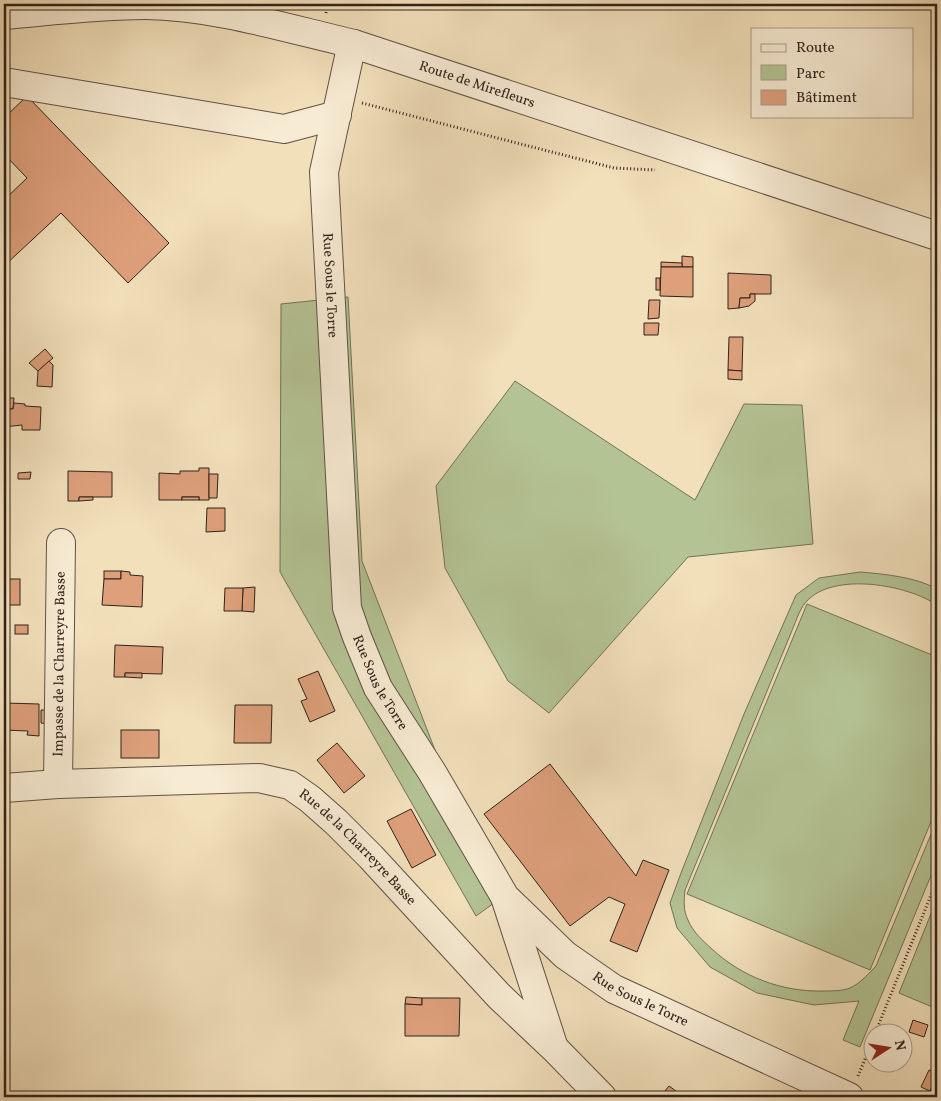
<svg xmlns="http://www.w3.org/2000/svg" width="941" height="1101" font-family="Vollkorn,serif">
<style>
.green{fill:#b4c394;stroke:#727258}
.building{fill:#dda07b;stroke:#31221c}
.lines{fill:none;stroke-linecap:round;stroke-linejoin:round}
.minor-casing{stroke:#615244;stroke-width:30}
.path{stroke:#31221c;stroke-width:3;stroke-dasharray:1 2.5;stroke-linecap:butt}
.minor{stroke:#f7ebd3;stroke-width:28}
.labels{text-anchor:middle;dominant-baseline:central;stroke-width:4.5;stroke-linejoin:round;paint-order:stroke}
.street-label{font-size:14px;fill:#31221c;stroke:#f7ebd3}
</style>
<rect width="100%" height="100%" fill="#f2e0bb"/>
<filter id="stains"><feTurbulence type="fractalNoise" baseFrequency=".004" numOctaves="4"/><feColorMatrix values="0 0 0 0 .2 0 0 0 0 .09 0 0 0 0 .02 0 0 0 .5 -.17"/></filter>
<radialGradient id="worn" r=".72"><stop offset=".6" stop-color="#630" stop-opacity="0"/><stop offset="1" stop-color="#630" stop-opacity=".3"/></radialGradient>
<g class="green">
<path d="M348,297L362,561L494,903L476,916L280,572L281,304Z"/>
<path d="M515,381L695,500L744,404L802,405L813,544L688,557L549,713L508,681L445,568L436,486Z"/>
<path d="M860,572C884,574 916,577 937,589V605C908,585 833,571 806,602C799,610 795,624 791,633L685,890C684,900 683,910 688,920C693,932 702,940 712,949C742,977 782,992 823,991C831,991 843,991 850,988C861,983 868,974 876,966L937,820V861L860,1047L843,1040L859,1001L814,1005L757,993L710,967L677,928L670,903L681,873L744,714L796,595L819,578Z"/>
<path d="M807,604L937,657V807L870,970L687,894Z"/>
<path d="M937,899V1009L899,993Z"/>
</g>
<g class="building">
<path d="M27,96L169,243L128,283L61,213L4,266V200L27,178L4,154V118Z"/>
<path d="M682,256L693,257V267H682Z"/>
<path d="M661,262L682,263V267H661Z"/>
<path d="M661,267H693V297L660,296Z"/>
<path d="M728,273L771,275V294H750V298H740L739,308L728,309Z"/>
<rect x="656" y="278" width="4" height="12"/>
<path d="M750,294H755V301L749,306L739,308L740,298H750Z"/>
<path d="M649,300H660L659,318L648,319Z"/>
<path d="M644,323H659L658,335H644Z"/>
<path d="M729,337H743L742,371L728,370Z"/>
<path d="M45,349L53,358L38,371L29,363Z"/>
<path d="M49,361L53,365L52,387L37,386L38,371Z"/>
<path d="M728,370L742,371V380L728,379Z"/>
<path d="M4,398H14L13,409H4Z"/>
<path d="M14,403L25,404V406L41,407L40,430H22V425L4,427V409H13Z"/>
<path d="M199,468H209V500H199V497H182V500H159V473L180,474V471H199Z"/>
<path d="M68,471L112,472V497H79V501H68Z"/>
<path d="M31,472L30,479H18V473Z"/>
<path d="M209,474H218L217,498H209Z"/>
<path d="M79,497H93V500L79,501Z"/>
<rect x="182" y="497" width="17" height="3"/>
<path d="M207,508H225V531L206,532Z"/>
<rect x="104" y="571" width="17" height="8"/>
<path d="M121,571L130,572V575L143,576L142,607L102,605L104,579H121Z"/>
<rect x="4" y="579" width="16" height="26"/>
<path d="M255,587L254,612L242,611L243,588Z"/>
<path d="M225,588H243L242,611H224Z"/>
<rect x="15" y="625" width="13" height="9"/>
<path d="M115,645L163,647L162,674L125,673V677H114Z"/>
<path d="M318,671L335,711L310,722L301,701L307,699L298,679Z"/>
<path d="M125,673H142V678L125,677Z"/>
<path d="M4,703L39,704V736L27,735L28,731L4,730Z"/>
<path d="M235,705H272L271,743H234Z"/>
<path d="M41,710H49L48,724L41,723Z"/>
<rect x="121" y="730" width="38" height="28"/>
<path d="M337,743L365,776L344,793L317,760Z"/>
<path d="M550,764L636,876L643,860L669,870L637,952L610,941L625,904L609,897L570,926L484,814Z"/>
<path d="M411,809L436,855L412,868L387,821Z"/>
<path d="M406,997L422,998V1005L405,1004Z"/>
<path d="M422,998H460L459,1036H405V1004L422,1005Z"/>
<path d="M913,1020L928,1025L924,1037L909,1032Z"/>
<path d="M929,1070L937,1074L930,1091L921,1087Z"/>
<path d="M669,1086L684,1097H660Z"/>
</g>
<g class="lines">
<g class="minor-casing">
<g id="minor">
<path id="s1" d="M4,15C50,11 98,5 145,5C216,6 285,28 354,44L937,236"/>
<path id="s2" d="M354,44L349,57L324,172L347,608L357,637L378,688L432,772L505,897L565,955L614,989L849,1097"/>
<path d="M4,82L284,129L337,115"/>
<path id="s3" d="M58,784L61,543"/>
<path id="s4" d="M4,788L58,784L259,778L290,785L310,799L336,822L371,857L499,996L554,1048L602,1097"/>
<path d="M506,900L553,1045"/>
</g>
</g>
<g class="path">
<path d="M326,13L327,4"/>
<path d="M362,103L614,168L655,170"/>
<path d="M875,1034L937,880"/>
<path d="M858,1076L874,1038"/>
</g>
<use href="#minor" class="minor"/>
</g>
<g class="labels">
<g class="street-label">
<text stroke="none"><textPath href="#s1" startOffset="484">Route de Mirefleurs</textPath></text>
<text stroke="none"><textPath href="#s2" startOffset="245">Rue Sous le Torre</textPath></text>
<text stroke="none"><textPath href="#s3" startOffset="120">Impasse de la Charreyre Basse</textPath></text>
<text stroke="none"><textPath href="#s2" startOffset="650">Rue Sous le Torre</textPath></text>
<text stroke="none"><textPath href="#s4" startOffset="379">Rue de la Charreyre Basse</textPath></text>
<text stroke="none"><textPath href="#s2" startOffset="1070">Rue Sous le Torre</textPath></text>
</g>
</g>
<rect width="941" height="1101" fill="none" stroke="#f2e0bb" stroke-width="20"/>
<rect x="5" y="5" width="931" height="1091" fill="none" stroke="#31221c" stroke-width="2.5"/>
<rect x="10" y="10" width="921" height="1081" fill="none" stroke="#31221c"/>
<rect x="751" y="28" width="162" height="90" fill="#f7ebd3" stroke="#a89b8a"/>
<rect x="761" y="44" width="25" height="8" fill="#f7ebd3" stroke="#a89b8a"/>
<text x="796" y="52" font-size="15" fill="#31221c">Route</text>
<rect x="761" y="65" width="25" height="15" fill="#b4c394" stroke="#a89b8a"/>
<text x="796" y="78" font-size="15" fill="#31221c">Parc</text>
<rect x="761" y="90" width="25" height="15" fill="#dda07b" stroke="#a89b8a"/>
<text x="796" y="102" font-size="15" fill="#31221c">Bâtiment</text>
<g transform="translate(888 1048) rotate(78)"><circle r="24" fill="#f7ebd3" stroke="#a89b8a"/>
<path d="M0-4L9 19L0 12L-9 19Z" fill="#8f2418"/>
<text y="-8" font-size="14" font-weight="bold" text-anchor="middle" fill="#31221c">N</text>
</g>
<rect width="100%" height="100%" filter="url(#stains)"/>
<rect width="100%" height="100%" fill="url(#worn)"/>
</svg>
